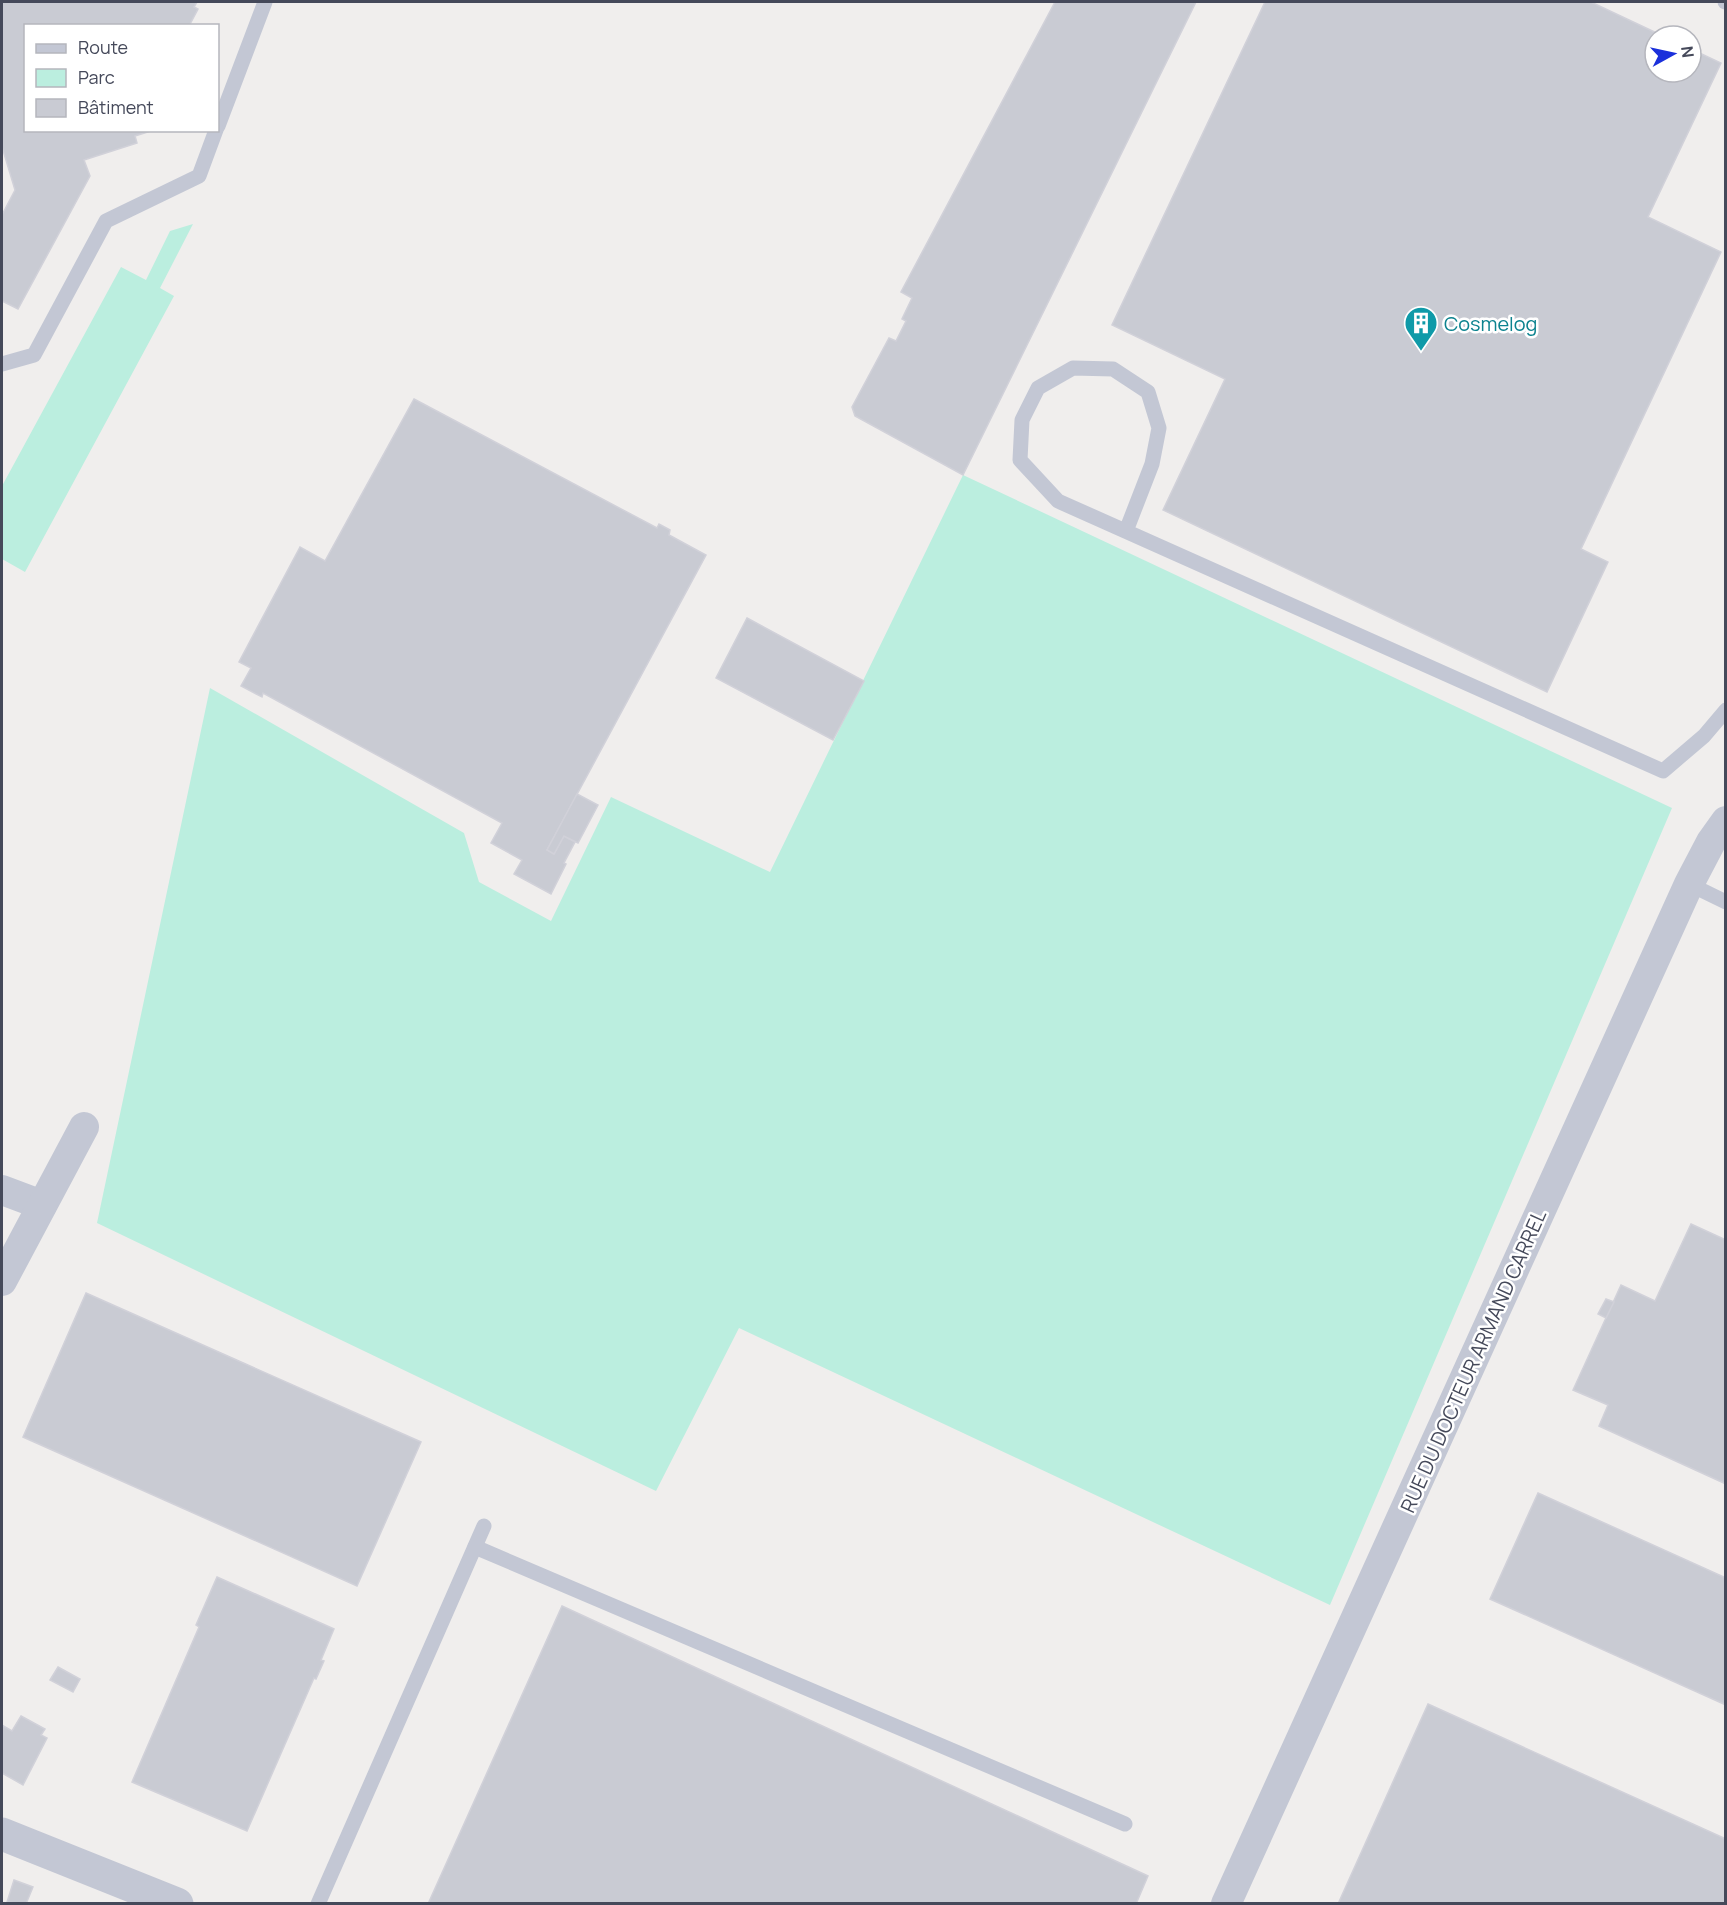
<svg xmlns="http://www.w3.org/2000/svg" width="1727" height="1905" font-family="Manrope,sans-serif">
<style>
.green{fill:#bbeedf}
.building{fill:#c9cbd3;stroke:#d1d1d9;stroke-width:1.5}
.lines{fill:none;stroke-linecap:round;stroke-linejoin:round}
.service{stroke:#c3c7d4;stroke-width:15}
.minor{stroke:#c3c7d4;stroke-width:30}
.tertiary{stroke:#c3c7d4;stroke-width:33}
.labels{text-anchor:middle;dominant-baseline:central;stroke-width:5;stroke-linejoin:round;paint-order:stroke}
.culture-label{font-size:20px;fill:#0d838f;stroke:#fff;text-anchor:start}
.street-label{font-size:20px;fill:#45495a;stroke:#fff}
</style>
<rect width="100%" height="100%" fill="#f0eeed"/>
<g class="green">
<path d="M193,224L160,288L174,296L25,572L2,559V486L121,267L146,280L170,231Z"/>
<path d="M963,475L1672,808L1330,1605L739,1328L656,1491L97,1223L210,688L464,833L479,882L551,921L611,797L770,872Z"/>
</g>
<g class="building">
<path d="M2,2H197L194,7L198,9L189,26H26V130H154L135,136L137,143L84,160L90,176L18,309L2,301V215L15,190L2,147Z"/>
<path d="M1055,2H1196L963,475L855,416L852,407L889,338L896,341L906,321L902,319L912,298L901,292Z"/>
<path d="M1265,2H1591L1663,36H1655V72H1691V49L1721,63L1648,217L1721,252L1581,549L1608,562L1547,692L1163,510L1225,379L1112,325Z"/>
<path d="M414,399L657,528L659,524L670,530L669,535L706,555L547,850L554,854L564,836L575,842L564,863L566,864L551,894L514,874L522,860L491,843L502,823L263,693L262,697L241,686L251,668L239,662L300,547L325,561Z"/>
<path d="M747,618L864,681L833,740L716,678Z"/>
<path d="M577,794L598,805L578,843L564,836L554,854L547,850Z"/>
<path d="M1691,1224L1726,1240V1484L1599,1426L1608,1405L1573,1390L1621,1285L1655,1301Z"/>
<path d="M86,1293L421,1442L357,1586L23,1437Z"/>
<path d="M1606,1299L1614,1302L1606,1318L1598,1314Z"/>
<path d="M1538,1493L1726,1578V1705L1490,1599Z"/>
<path d="M217,1577L334,1629L321,1660L324,1661L316,1679L314,1678L247,1831L132,1782L199,1627L196,1625Z"/>
<path d="M562,1606L1148,1876L1136,1904H428Z"/>
<path d="M58,1667L80,1679L73,1692L50,1680Z"/>
<path d="M1428,1704L1726,1839V1904H1338Z"/>
<path d="M21,1716L45,1729L41,1735L47,1738L23,1785L2,1773V1725L12,1731Z"/>
<path d="M14,1880L33,1887L26,1904L7,1902Z"/>
</g>
<g class="lines">
<g class="service">
<path d="M1725,2H1726"/>
<path d="M218,126L265,2"/>
<path d="M2,364L34,355L106,221L199,176L216,130"/>
<path d="M1126,531L1152,464L1159,428L1148,392L1113,369L1073,368L1038,388L1022,420L1020,460L1058,501L1663,771L1704,736L1726,710"/>
<path d="M1689,884L1726,902"/>
<path d="M475,1547L1125,1824"/>
<path d="M318,1904L484,1526"/>
</g>
<g class="minor">
<path d="M2,1190L42,1205"/>
<path d="M2,1281L84,1127"/>
<path d="M1226,1904L1689,884L1711,842L1726,821"/>
</g>
<path class="tertiary" d="M2,1834L177,1904"/>
</g>
<defs>
<g id="building-pin" transform="scale(1.725)"><path d="M0 17L-7.5 6A9.5 9.5 0 1 1 7.5 6Z" fill="#0f9aa8" stroke="#fff"/><path d="M-4-6H4V6H1V3H-1V6H-4ZM-2.5-4.3h1.7v1.8h-1.7ZM.8-4.3h1.7v1.8H.8ZM-2.5-1h1.7V.8h-1.7ZM.8-1h1.7V.8H.8Z" fill="#fff"/></g>
</defs>
<g fill-rule="evenodd">
<use href="#building-pin" x="1421" y="323"/>
</g>
<g class="labels">
<g class="culture-label">
<text x="1444" y="323">Cosmelog</text>
</g>
<g class="street-label">
<text transform="translate(1473 1361) rotate(-66)">RUE DU DOCTEUR ARMAND CARREL</text>
</g>
</g>
<rect width="1727" height="1905" fill="none" stroke="#45495a" stroke-width="6"/>
<rect x="24" y="24" width="195" height="108" fill="#ffffff" stroke="#b5b6bd" stroke-width="1.5"/>
<rect x="36" y="44" width="30" height="9" fill="#c3c7d4" stroke="#b5b6bd" stroke-width="1.5"/>
<text x="78" y="54" font-size="18" fill="#45495a">Route</text>
<rect x="36" y="69" width="30" height="18" fill="#bbeedf" stroke="#b5b6bd" stroke-width="1.5"/>
<text x="78" y="84" font-size="18" fill="#45495a">Parc</text>
<rect x="36" y="99" width="30" height="18" fill="#c9cbd3" stroke="#b5b6bd" stroke-width="1.5"/>
<text x="78" y="114" font-size="18" fill="#45495a">Bâtiment</text>
<g transform="translate(1673 54) rotate(82)"><circle r="28" fill="#ffffff" stroke="#b5b6bd" stroke-width="1.5"/>
<path d="M0-4.5L10 22L0 15L-10 22Z" fill="#1b30db"/>
<text y="-9" font-size="16" font-weight="bold" text-anchor="middle" fill="#45495a">N</text>
</g>
</svg>
